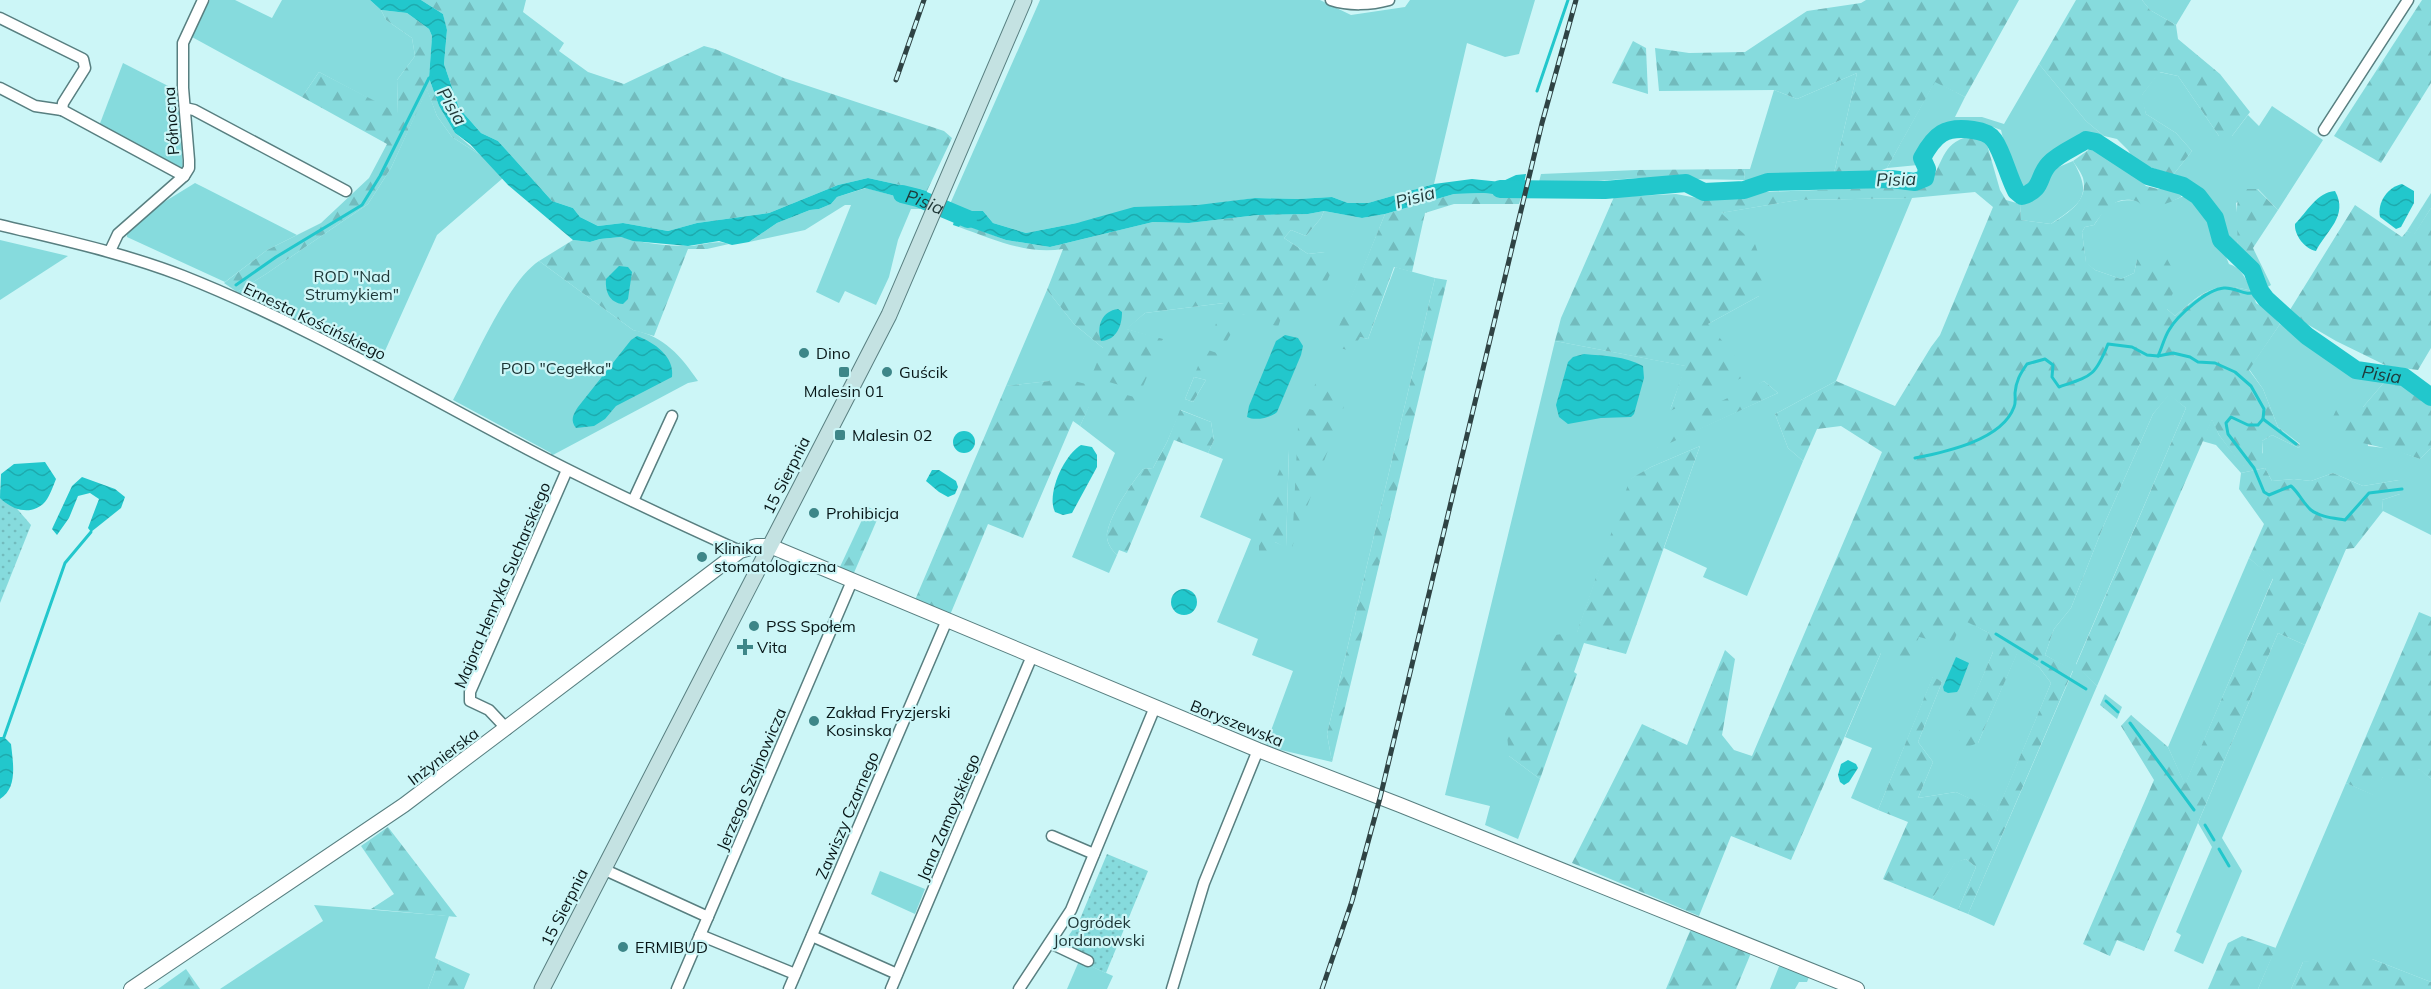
<svg xmlns="http://www.w3.org/2000/svg" width="2431" height="989" font-family="Mulish,sans-serif">
<style>
.green{fill:#86dbdd;fill-rule:evenodd}
.forest{fill:url(#forest-firs)}
.park{fill:url(#park-dots)}
.water{fill:url(#water-waves)}
.lines{fill:none;stroke-linecap:round;stroke-linejoin:round}
.stream{stroke:#22c7cc;stroke-width:3}
.river{stroke:#22c7cc;stroke-width:18}
.minor-casing{stroke:#587f80;stroke-width:13}
.tertiary-casing{stroke:#587f80;stroke-width:16}
.secondary-casing{stroke:#587f80;stroke-width:17}
.minor{stroke:#fff;stroke-width:10}
.tertiary{stroke:#fff;stroke-width:14}
.secondary{stroke:#c4e2e2;stroke-width:15}
.rail-casing{stroke:#2f4344;stroke-width:5}
.rail{stroke:#ccf6f7;stroke-width:3;stroke-dasharray:9;stroke-linecap:butt}
.poi-dot{fill:#3d8688;stroke:#ccf6f7;stroke-width:2}
.labels{text-anchor:middle;dominant-baseline:central;stroke-width:4.5;stroke-linejoin:round;paint-order:stroke}
.street-label{font-size:16px;fill:#081718;stroke:#ccf6f7}
.park-label{font-size:16px;fill:#1c3536;stroke:#ccf6f7}
.poi-label{font-size:16px;fill:#081718;stroke:#ccf6f7;text-anchor:start}
.water-label{font-size:18px;font-style:italic;fill:#1f3838;stroke:#ccf6f7}
</style>
<defs>
<pattern id="forest-firs" width="22" height="20" patternUnits="userSpaceOnUse" patternTransform="scale(1.5)"><rect width="22" height="20" fill="#86dbdd"/><path d="M5 1l3.5 6h-7zM16 11l3.5 6h-7z" fill="#72bbbd"/></pattern>
<pattern id="park-dots" width="8" height="8" patternUnits="userSpaceOnUse" patternTransform="scale(1.5)"><rect width="8" height="8" fill="#86dbdd"/><path d="M2 2h.1M6 6h.1" fill="none" stroke="#72bbbd" stroke-width="1.8" stroke-linecap="round"/></pattern>
<pattern id="water-waves" width="16" height="10" patternUnits="userSpaceOnUse" patternTransform="scale(1.5)"><rect width="16" height="10" fill="#22c7cc"/><path d="M0 5q4-4 8 0t8 0" fill="none" stroke="#1daaae"/></pattern>
</defs>
<rect width="100%" height="100%" fill="#ccf6f7"/>
<g class="green">
<path d="M210,0H235L272,18L282,0H370L381,10L386,20L412,38L415,56L397,80L398,114L319,72L302,97L192,37Z"/>
<path d="M1040,0H1320L1351,15L1405,7L1410,0H1535L1519,54L1505,57L1467,43L1434,184L1368,203H1348L1332,197L1298,199L1255,198L1077,223L1026,233L993,223L983,211H966L950,204Z"/>
<path d="M2142,0H2191L2176,25L2150,10Z"/>
<path d="M123,63L178,91L183,170L99,126Z"/>
<path d="M2039,64L2086,121L2104,136L2093,134L2048,157L2038,171L2037,181L2028,185H2019L2015,181C2013,160 2005,150 2001,130L1993,127L1952,121L1935,130L1916,157L1918,165L1887,168L1935,81L1965,97L1955,117H1982L2004,124Z"/>
<path d="M2159,72L2178,76L2219,136H2232L2248,115L2259,126L2272,106L2323,140L2278,210L2258,189L2236,203L2239,231L2237,249L2224,235L2220,212L2201,190L2173,175L2192,151L2176,133L2146,114L2141,96Z"/>
<path d="M1857,73L1834,173L1767,177L1751,181L1745,180L1744,169H1750L1774,90L1797,99Z"/>
<path d="M427,89L437,116L452,137L482,156L503,178L437,235L380,362L237,292L266,274L368,204L391,168Z"/>
<path d="M2073,161C2093,196 2082,203 2051,224L2021,220L2020,204L2031,201L2045,185L2054,169Z"/>
<path d="M1637,170V178L1585,182H1539L1541,174Z"/>
<path d="M195,183L205,188L297,235L267,250L225,282L127,237V232L156,207Z"/>
<path d="M866,188L895,196L920,207V209H911L898,240L889,277L876,305L845,291L839,303L816,292L851,205H845L805,230L749,242L777,223L810,210L819,209L831,204L837,197Z"/>
<path d="M2431,193V208L2414,235L2407,231Z"/>
<path d="M2181,197H2189C2202,211 2215,224 2215,243L2224,252L2229,264C2242,268 2246,280 2252,291C2215,280 2202,292 2175,316L2167,309L2137,260L2134,273L2121,279L2095,270L2086,263L2082,232L2085,227L2094,225C2098,220 2101,214 2105,209C2123,190 2159,210 2181,197Z"/>
<path d="M1912,198L1836,381L1775,414L1788,448L1803,461L1747,596L1703,577L1707,568L1664,548L1700,446L1651,467L1631,479L1577,633L1509,756L1540,779L1518,839L1485,825L1490,806L1445,795L1555,341L1686,366L1670,410L1708,324L1759,296L1754,244L1720,213L1798,200ZM1764,381L1778,393L1657,448Z"/>
<path d="M1324,211L1362,218L1385,214L1332,346L1360,337L1368,339L1395,267L1435,278L1327,734L1332,762L1281,750L1266,744L1293,671L1252,655L1258,639L1217,622L1251,539L1200,517L1223,459L1208,453L1214,440L1211,422L1181,410L1167,442L1153,468L1143,469C1130,486 1112,511 1107,533C1106,542 1111,549 1117,555L1109,573L1072,557L1115,453L1080,426L1089,406L1050,381L1006,386L1047,290L1074,324L1103,348L1163,340L1126,329L1145,313L1224,303L1242,314L1281,318L1325,252L1308,254L1284,238L1291,230L1306,236L1321,218ZM1194,377L1206,380L1193,402L1185,399ZM1289,449L1286,547L1275,542Z"/>
<path d="M0,240L68,256L0,300Z"/>
<path d="M539,261L633,330C664,336 681,356 698,381L688,383L551,456V453L453,400C473,363 507,282 539,261Z"/>
<path d="M2280,324L2325,356L2339,363L2343,371L2356,376L2387,379L2363,407L2368,446L2393,449L2420,459L2431,448V535L2383,511L2382,500L2400,494L2399,480L2363,486L2333,473L2311,481L2294,479L2272,481L2265,468L2241,473L2216,445L2202,441L2212,419L2219,435L2243,466L2263,453L2262,441L2272,435L2299,448L2300,444L2278,427L2263,389L2249,369Z"/>
<path d="M2169,394L2186,408L2076,664L2097,686L1994,926L1968,914L2073,671L2045,655L2054,629L2071,608L2103,527L2153,414Z"/>
<path d="M2249,558L2273,578L2185,785L2168,747Z"/>
<path d="M1963,619L1989,633L1993,652L1956,741L1978,743L2017,653L2039,667L2051,683L1997,812L1956,792L1918,798L1933,762L1918,742L1942,682L1933,677L1878,810L1851,798L1872,748L1845,737L1881,653Z"/>
<path d="M2278,633L2305,645L2222,838L2242,871L2203,964L2174,951L2181,935L2176,932L2212,847L2198,823Z"/>
<path d="M2420,769L2431,779V982L2372,959L2303,962L2291,989H2258L2346,783L2374,795L2383,776Z"/>
<path d="M1966,859L1976,867L1958,910L1932,899L1955,862Z"/>
<path d="M880,871L925,889L915,914L871,894Z"/>
<path d="M314,905L449,916L435,958L439,960L428,989H220L323,921Z"/>
<path d="M1079,961L1113,976L1107,989H1067Z"/>
<path d="M1780,964L1809,977L1807,982H1799L1795,989H1770Z"/>
</g>
<g class="forest">
<path d="M421,0H526L523,12L564,43L559,51L588,72L624,84L704,46L715,49L784,78L944,131L952,138L927,191L868,178L838,185L769,213L697,223L668,231L623,223L598,226L580,217L573,208L552,201L498,141L481,133L459,108L444,64L447,31L443,14Z"/>
<path d="M1866,0H2019L1965,97L1935,82L1887,168L1874,173H1834L1857,73L1797,99L1774,90L1659,91L1655,48L1689,53L1745,52L1807,11L1861,3Z"/>
<path d="M2076,0H2142L2150,10L2176,25L2178,39L2220,74L2250,112L2232,136H2219L2178,76L2160,72L2142,95L2146,114L2176,133L2192,151L2173,175L2135,162L2128,150L2117,139L2104,136L2086,121L2039,64Z"/>
<path d="M2422,0H2431V83L2381,163L2334,136Z"/>
<path d="M381,10L407,13L429,29L432,36L429,78L439,106L455,133L482,156L452,137L437,116L427,90L391,168L368,204L266,274L237,292L224,283L267,250L321,223L369,178L387,144L302,97L319,72L398,113L397,80L415,56L412,38L386,20Z"/>
<path d="M1633,41L1646,48L1648,94L1612,83Z"/>
<path d="M1978,136L1986,141L2000,190L2006,200L2020,204L2021,220L2051,224C2067,214 2089,201 2083,178C2081,172 2076,166 2073,161L2091,148L2125,167L2146,186L2158,189L2169,187L2180,190L2181,197C2172,202 2154,209 2144,206C2141,205 2139,202 2136,201C2115,195 2104,211 2094,225L2085,227L2082,232L2086,262L2095,270L2121,279L2134,273L2137,260L2146,251L2166,257L2178,279L2167,309L2175,316C2203,293 2214,280 2252,291L2256,303L2265,309L2280,324L2249,370L2263,389L2278,427L2300,445L2299,448L2272,435L2262,441L2263,465L2242,466L2219,435L2212,420L2097,686L2076,665L2186,408L2169,395L2153,414L2103,527L2071,608L2054,629L2045,655L2073,670L1968,914L1958,910L1976,867L1966,859L1955,863L1932,899L1883,879L1908,822L1878,810L1933,676L1942,682L1918,742L1933,762L1918,798L1956,792L1997,811L2051,683L2039,667L2017,654L1978,743L1959,750L1955,741L1993,652L1985,642L1989,633L1963,620L1952,645L1919,637L1905,670L1881,653L1791,860L1731,836L1699,916L1572,863L1642,724L1687,745L1725,650L1735,659L1722,735L1734,750L1752,756L1882,452L1841,426L1817,429L1803,461L1788,448L1775,414L1836,381L1895,406L1931,347L1940,335L1993,207L1975,192L1912,198L1798,200L1721,213L1755,244L1765,273L1759,296L1708,324L1750,374L1670,411L1685,366L1555,341L1561,318L1614,197L1676,194L1708,200L1761,192L1925,186C1941,173 1939,150 1959,140C1964,137 1972,137 1978,136Z"/>
<path d="M1744,169L1745,180L1637,178V170Z"/>
<path d="M2240,189H2257L2278,210L2253,248L2271,285L2266,288C2261,269 2252,261 2237,249C2239,229 2234,209 2240,189Z"/>
<path d="M1483,193L1521,197L1519,204H1454L1425,213L1412,272L1394,267L1368,339L1360,337L1352,351L1331,346L1385,214L1454,194Z"/>
<path d="M2355,205L2402,237L2407,231L2414,234L2431,208V348L2418,370L2387,366L2336,341L2288,313Z"/>
<path d="M1324,211L1321,218L1306,236L1291,230L1284,238L1308,254L1325,252L1336,261L1324,288L1297,316L1281,318L1278,327L1242,314L1223,348L1208,344L1224,303L1145,313L1127,329L1163,339L1141,391L1091,377L1103,348L1074,324L1047,290L1063,249C1027,255 992,239 959,227L961,223L1006,240L1050,247L1153,222L1189,223L1258,215L1308,214Z"/>
<path d="M621,237C641,243 667,246 687,246C703,246 714,239 729,244L707,249H688L654,336L633,330L539,261L573,240L590,242L600,239Z"/>
<path d="M1435,278L1447,280L1332,762L1327,734Z"/>
<path d="M1205,349L1220,354L1209,374L1196,371Z"/>
<path d="M1052,375L1138,398L1125,428L1089,407L1080,426L1073,421L1023,538L988,524L950,615L915,600L1006,386L1049,381Z"/>
<path d="M1194,377L1206,380L1193,402L1185,399Z"/>
<path d="M2387,379L2403,383L2414,395L2431,406V448L2420,459C2391,448 2362,444 2333,435L2331,421L2338,406L2363,407Z"/>
<path d="M1764,381L1778,393L1657,449L1664,428Z"/>
<path d="M1316,382L1350,391L1343,409L1309,400Z"/>
<path d="M1306,408L1340,418L1292,547L1298,427Z"/>
<path d="M1180,410L1211,422L1214,440L1208,453L1174,440L1127,553L1119,550L1117,555C1111,549 1106,542 1107,533C1112,511 1130,486 1143,469L1153,468L1167,442Z"/>
<path d="M1700,446L1626,654L1584,643L1574,672L1577,674L1540,779L1509,756L1505,713L1533,638L1577,632L1630,479L1651,467Z"/>
<path d="M1289,447L1286,548L1275,542L1266,567L1259,564V520Z"/>
<path d="M2265,468L2272,481L2294,479L2311,481L2333,473L2363,486L2399,480L2405,489L2400,494L2382,500L2383,511L2354,548L2346,549L2305,645L2278,633L2144,951L2117,940L2110,956L2083,944L2154,780L2121,726L2131,715L2168,747L2185,784L2273,579L2249,558L2264,524L2239,489L2241,473Z"/>
<path d="M868,507L880,513L853,575L839,569Z"/>
<path d="M2419,612L2431,617V779L2419,769L2410,790L2383,777L2375,796L2346,783Z"/>
<path d="M2105,694L2122,707L2117,719L2100,705Z"/>
<path d="M388,827L457,917L371,909L394,894L361,846Z"/>
<path d="M1696,930L1751,953L1736,989H1666L1690,931Z"/>
<path d="M2242,936L2276,948L2258,989H2208L2228,943Z"/>
<path d="M2340,956L2372,959L2431,982V989H2291L2303,962Z"/>
<path d="M439,960L470,974L464,989H428Z"/>
<path d="M186,969L200,989H158Z"/>
</g>
<g class="park">
<path d="M0,489L31,525L0,603Z"/>
<path d="M1107,854L1148,871L1106,973L1090,966L1094,958L1063,944L1080,919Z"/>
</g>
<g class="water">
<path d="M370,0H421L443,14L447,30L444,64L459,108L481,133L498,141L552,201L573,208L580,217L598,226L623,223L668,231L697,223L769,213L838,185L868,178L927,191L920,207L895,196L865,188L837,197L831,204L819,209L810,210L777,223L749,242L732,245L719,241L688,246L633,241L621,237L600,239L590,242L573,240L508,185L470,144L455,133L439,106L429,78L432,36L429,29L407,13L381,10Z"/>
<path d="M1526,174L1521,197L1483,193L1454,194L1385,214L1362,218L1324,211L1308,214L1258,215L1189,223L1153,222L1050,247L1006,240L961,224L959,227L953,225L954,221L944,217L950,204L966,211H983L993,223L1026,233L1077,223L1134,207L1198,205L1255,198L1298,199L1332,197L1348,203H1368L1434,184L1472,179L1501,182L1516,175Z"/>
<path d="M2402,184L2414,191V203L2401,227L2396,229L2380,217C2377,202 2388,187 2402,184Z"/>
<path d="M2335,191C2349,216 2326,231 2316,251C2305,249 2294,235 2295,224C2307,212 2317,192 2335,191Z"/>
<path d="M619,266L628,267L632,272L628,299L623,304C609,303 605,291 606,279Z"/>
<path d="M1118,309L1122,312C1122,325 1117,340 1101,341C1096,326 1102,311 1118,309Z"/>
<path d="M1285,335L1298,338L1303,346L1301,355L1277,412C1270,418 1255,421 1247,417L1249,406L1276,341Z"/>
<path d="M637,336C654,342 675,357 672,377L616,406L605,419L594,426L576,428C570,420 573,415 578,407L631,340Z"/>
<path d="M1584,354C1604,356 1625,356 1643,366L1644,378L1634,414L1631,417L1601,418L1568,424L1559,417L1556,405L1568,362L1573,357Z"/>
<circle cx="964" cy="442" r="11"/>
<path d="M1081,445L1092,447L1097,455V467L1072,513L1063,515L1055,512C1046,494 1064,455 1081,445Z"/>
<path d="M45,462L56,479C53,486 49,499 43,504C29,516 11,509 0,498L1,474L14,464Z"/>
<path d="M932,470H939L956,481L958,487L955,494L948,497L939,492L926,481Z"/>
<path d="M82,477L115,489L125,497L121,508L91,532L88,528L99,499L90,493L78,496L69,518L57,535L52,529L72,486Z"/>
<circle cx="1184" cy="602" r="13"/>
<path d="M1956,657L1969,663L1959,689L1957,692L1948,693L1944,691L1943,687Z"/>
<path d="M0,737H4L11,744C13,763 18,788 0,799Z"/>
<path d="M1848,760L1856,764L1858,768L1849,782L1844,785L1840,782L1838,775L1841,764Z"/>
</g>
<g class="lines">
<g class="stream">
<path d="M1537,91L1568,0"/>
<path d="M236,285L276,257L362,205L380,176L429,78L431,77"/>
<path d="M2158,356C2162,348 2164,338 2169,330C2177,316 2207,289 2224,288C2238,287 2243,298 2260,291"/>
<path d="M2263,419L2296,444"/>
<path d="M1915,458C1946,452 2002,440 2014,407C2016,403 2015,398 2015,393C2016,381 2020,374 2027,364L2045,359L2053,365L2052,377L2059,387C2091,376 2095,377 2108,344L2132,347L2147,355L2158,356L2173,353L2190,357L2198,362L2215,363L2235,372L2251,386L2264,409L2263,419L2258,425H2248L2231,417L2226,423L2228,434L2254,468L2264,492L2269,495L2291,486C2299,493 2303,503 2311,510C2320,517 2334,518 2345,520L2369,493L2402,489"/>
<path d="M1996,634L2037,659"/>
<path d="M2042,662L2086,689"/>
<path d="M2106,701L2118,712"/>
<path d="M2130,723L2194,810"/>
<path d="M4,737L65,563L91,532"/>
<path d="M2205,825L2214,840"/>
<path d="M2219,849L2229,866"/>
</g>
<g class="river">
<path id="s1" d="M1500,189L1605,190L1686,183L1704,192L1744,190L1768,182L1891,179L1915,182L1925,178L1927,169L1922,158C1935,134 1945,126 1973,130C1981,131 1989,133 1994,140C2003,153 2008,176 2016,191L2022,196C2044,189 2037,177 2049,164C2058,154 2075,147 2086,140L2096,142L2148,176L2183,186L2198,196L2215,218L2221,240L2252,270L2260,291L2266,299L2307,336L2356,370L2404,377L2431,397"/>
<path id="s2" d="M902,194L918,198L968,219"/>
</g>
<g class="minor-casing">
<g id="minor">
<path d="M1331,0C1349,6 1371,5 1389,0"/>
<path d="M0,18L83,59L85,68L63,103L62,110"/>
<path d="M0,88L35,106L62,110"/>
<path d="M185,108L194,110L346,191"/>
<path d="M62,110L184,176L189,168V160L183,88V43L203,0"/>
<path d="M2324,130L2408,0"/>
<path d="M0,225C62,240 124,253 183,276C299,322 406,385 516,443C589,482 665,517 740,551"/>
<path d="M110,251L118,234L184,176"/>
<path d="M633,501L672,416"/>
<path d="M507,729L489,710L470,701V692L567,470"/>
<path d="M1052,836L1094,854"/>
<path d="M603,869L708,917"/>
<path d="M700,935L795,974"/>
<path d="M812,936L897,974"/>
<path d="M1050,943L1088,961"/>
<path d="M677,989L852,581"/>
<path d="M789,989L947,620"/>
<path d="M891,989L1032,656"/>
<path d="M1019,989L1071,910L1155,707"/>
<path d="M1172,989L1204,883L1258,750"/>
</g>
</g>
<g class="tertiary-casing">
<path id="tertiary" d="M131,989L404,805L740,551L757,546H770L1258,750L1400,805L1857,989"/>
</g>
<g class="secondary-casing">
<path id="secondary" d="M542,989L889,315L1024,0"/>
</g>
<use href="#minor" class="minor"/>
<use href="#tertiary" class="tertiary"/>
<use href="#secondary" class="secondary"/>
<g class="rail-casing">
<g id="rail">
<path d="M896,80L924,0"/>
<path d="M1322,989L1352,901L1380,798L1542,123L1576,0"/>
</g>
</g>
<use href="#rail" class="rail"/>
</g>
<g class="poi-dot">
<circle cx="804" cy="353" r="6"/>
<rect x="838" y="366" width="12" height="12" rx="3"/>
<circle cx="887" cy="372" r="6"/>
<rect x="834" y="429" width="12" height="12" rx="3"/>
<circle cx="814" cy="513" r="6"/>
<circle cx="702" cy="557" r="6"/>
<circle cx="754" cy="626" r="6"/>
<path d="M742 638h6v6h6v6h-6v6h-6v-6h-6v-6h6z"/>
<circle cx="814" cy="721" r="6"/>
<circle cx="623" cy="947" r="6"/>
</g>
<g class="labels">
<g class="street-label">
<text transform="translate(171 121) rotate(-94)">Północna</text>
<text transform="translate(315 321) rotate(26)">Ernesta Kościńskiego</text>
<text transform="translate(786 475) rotate(-63)">15 Sierpnia</text>
<text transform="translate(502 585) rotate(-67)">Majora Henryka Sucharskiego</text>
<text transform="translate(1237 723) rotate(22)">Boryszewska</text>
<text transform="translate(443 756) rotate(-37)">Inżynierska</text>
<text transform="translate(751 779) rotate(-67)">Jerzego Szajnowicza</text>
<text transform="translate(847 815) rotate(-67)">Zawiszy Czarnego</text>
<text transform="translate(948 817) rotate(-67)">Jana Zamoyskiego</text>
<text transform="translate(564 907) rotate(-63)">15 Sierpnia</text>
</g>
<g class="park-label">
<text x="352" y="276">ROD "Nad<tspan x="352" dy="18">Strumykiem"</tspan></text>
<text x="556" y="368">POD "Cegełka"</text>
<text x="1099" y="922">Ogródek<tspan x="1099" dy="18">Jordanowski</tspan></text>
</g>
<g class="poi-label">
<text x="816" y="353">Dino</text>
<text x="899" y="372">Guścik</text>
<text x="844" y="391" text-anchor="middle">Malesin 01</text>
<text x="852" y="435">Malesin 02</text>
<text x="826" y="513">Prohibicja</text>
<text x="714" y="548">Klinika<tspan x="714" dy="18">stomatologiczna</tspan></text>
<text x="766" y="626">PSS Społem</text>
<text x="757" y="647">Vita</text>
<text x="826" y="712">Zakład Fryzjerski<tspan x="826" dy="18">Kosinska</tspan></text>
<text x="635" y="947">ERMIBUD</text>
</g>
<g class="water-label">
<text transform="translate(452 106) rotate(59)">Pisia</text>
<text transform="translate(1896 179) rotate(-2)">Pisia</text>
<text transform="translate(1415 197) rotate(-16)">Pisia</text>
<text stroke="none"><textPath href="#s2" startOffset="24">Pisia</textPath></text>
<text stroke="none"><textPath href="#s1" startOffset="1084">Pisia</textPath></text>
</g>
</g>
</svg>
